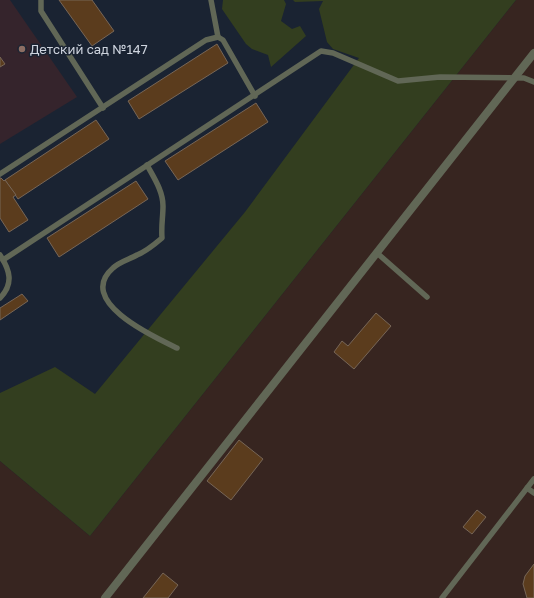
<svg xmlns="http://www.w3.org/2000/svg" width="534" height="598" font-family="'Golos Text',sans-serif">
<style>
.industrial{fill:#372520}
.education{fill:#35242c}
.green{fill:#333e1f}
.building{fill:#5b3c1d;stroke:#776657}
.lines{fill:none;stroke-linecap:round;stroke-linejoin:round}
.service{stroke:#616756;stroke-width:5.5}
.minor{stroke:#616756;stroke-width:8}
.education-dot{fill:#8d6e63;stroke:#1a2332;stroke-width:1.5}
.labels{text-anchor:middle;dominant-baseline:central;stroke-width:3;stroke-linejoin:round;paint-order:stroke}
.poi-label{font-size:13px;fill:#ced4de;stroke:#1a2332;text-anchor:start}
</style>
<rect width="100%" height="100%" fill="#1a2332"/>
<path class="industrial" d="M516,0H534V598H0V461L90,536Z"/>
<path class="education" d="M0,0H10L77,97L0,144Z"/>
<g class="green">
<path d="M223,0H284L286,4L281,21L292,29L300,26L306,36L271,67L268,55L252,49L246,44L222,9Z"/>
<path d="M293,0H516L90,536L0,461V393L55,367L95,394L245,212L359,58L333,49L327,42L319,9L323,1L295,2Z"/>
</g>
<g class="building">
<path d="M59,0H92L114,31L92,46Z"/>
<path d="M217,44L228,63L139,119L128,101Z"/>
<path d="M0,57L5,64L0,67Z"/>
<path d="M256,103L268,122L178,180L165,161Z"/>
<path d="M96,120L109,139L18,199L5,180Z"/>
<path d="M0,178H1L4,181L5,180L16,195L13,197L28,220L9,232L0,218Z"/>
<path d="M136,181L148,199L59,257L47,238Z"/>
<path d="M22,294L28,301L0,320V308Z"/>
<path d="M376,313L391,326L354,369L334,352L342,341L348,346Z"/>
<path d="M239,440L263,459L231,500L207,481Z"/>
<path d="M477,510L486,517L472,534L463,527Z"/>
<path d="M534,564V598H527L523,584L525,576Z"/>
<path d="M163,573L178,585L168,598H143Z"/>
</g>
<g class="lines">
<g class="service">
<path d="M41,0V11L103,108"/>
<path d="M211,0L218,37"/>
<path d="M147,165C154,178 163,191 163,206C163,217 161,226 162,238C155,244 147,251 137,255C130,259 119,262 113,268C75,301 154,337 177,348"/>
<path d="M0,174L206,40L218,37L223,40L255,96"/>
<path d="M377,253L427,297"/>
<path d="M0,255C10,270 14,284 0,298"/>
<path d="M3,260L321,51L333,53L398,81L440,77L524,78L534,82"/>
<path d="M527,488L534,493"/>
<path d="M442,598L534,479"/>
</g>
<path class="minor" d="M105,598L534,53"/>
</g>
<circle class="education-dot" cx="22" cy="49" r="4"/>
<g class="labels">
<g class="poi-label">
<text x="30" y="49">Детский сад №147</text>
</g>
</g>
</svg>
